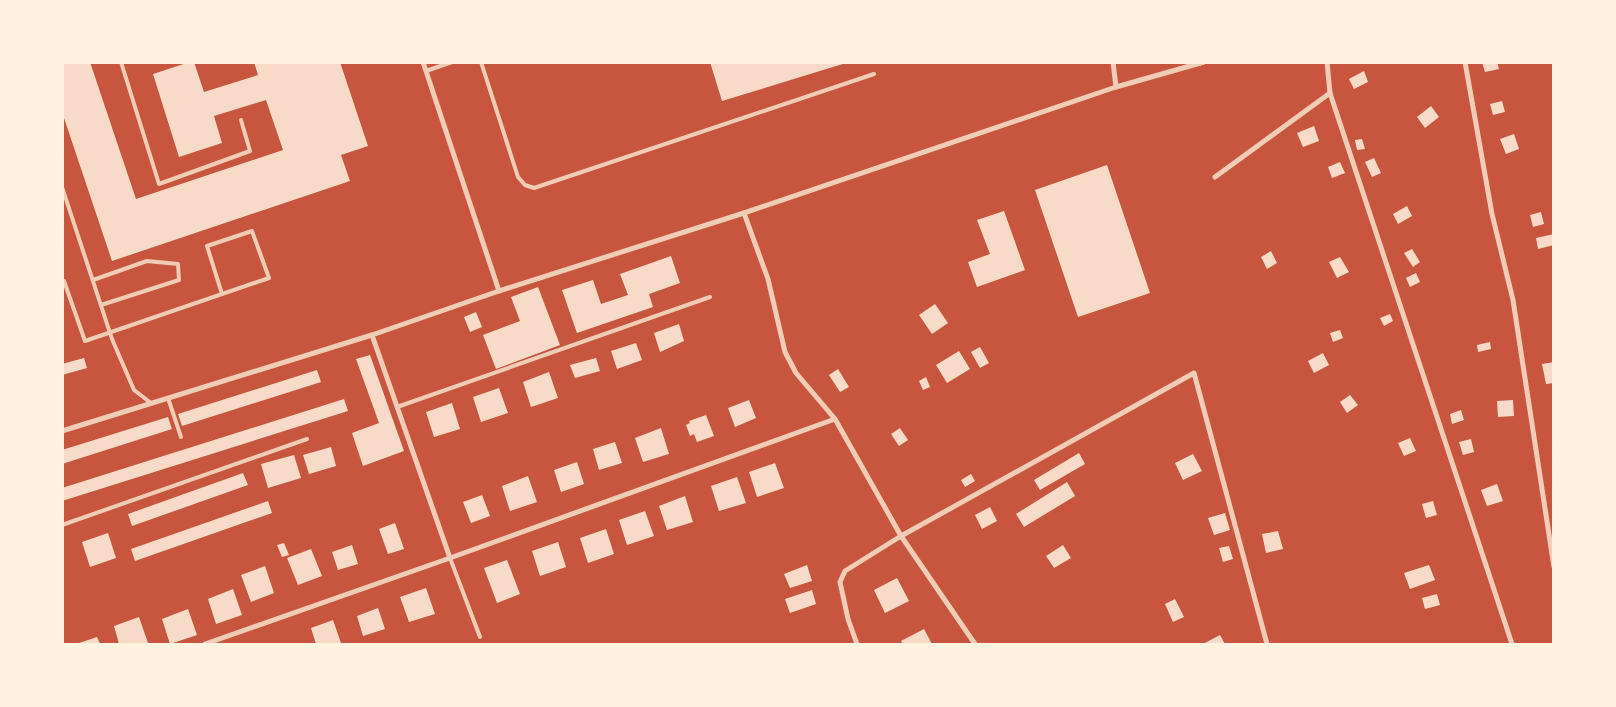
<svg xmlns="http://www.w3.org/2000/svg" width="1616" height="707" font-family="Helvetica,sans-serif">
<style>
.building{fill:#f7dbc8}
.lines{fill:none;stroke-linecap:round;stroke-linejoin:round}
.service{stroke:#f1ccb7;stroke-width:4}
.minor{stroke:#f1ccb7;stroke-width:5}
</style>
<rect width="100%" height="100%" fill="#c8553d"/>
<g class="building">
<path d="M62,62H90L136,199L283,150L266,100L214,116L222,143L179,157L153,74L190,62H194L204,92L258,75L254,62H340L368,146L341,155L350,181L112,261L62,112Z"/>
<path d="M710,62H846V63L722,101Z"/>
<path d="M1482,62H1497L1499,69L1485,72Z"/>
<path d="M1364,71L1368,82L1354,89L1349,79Z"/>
<path d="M1502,101L1505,112L1493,115L1490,104Z"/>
<path d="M1431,106L1439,117L1425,128L1417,117Z"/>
<path d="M1314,126L1319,141L1303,147L1297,133Z"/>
<path d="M1514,134L1519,149L1506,154L1500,139Z"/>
<path d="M1362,139L1365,149L1357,150L1355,140Z"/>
<path d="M1374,158L1381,173L1372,177L1365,162Z"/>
<path d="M1340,162L1345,173L1332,178L1328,167Z"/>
<path d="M1107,165L1150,293L1078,317L1035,190Z"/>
<path d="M1407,206L1412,216L1398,224L1393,214Z"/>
<path d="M1004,211L1025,270L977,287L968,262L990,254L977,220Z"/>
<path d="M1541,212L1544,224L1533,227L1530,215Z"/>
<path d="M1554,234V245L1538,249L1536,238Z"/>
<path d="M1412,249L1420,262L1413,267L1404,253Z"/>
<path d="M1271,251L1277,263L1267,269L1261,257Z"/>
<path d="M671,256L680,283L649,294L653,307L577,333L562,290L593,280L601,304L628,295L620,274Z"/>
<path d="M1340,257L1349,272L1337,278L1329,262Z"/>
<path d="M1416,273L1420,282L1410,287L1406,278Z"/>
<path d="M538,287L560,345L496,369L483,335L520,321L511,297Z"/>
<path d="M935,304L948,323L932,334L919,315Z"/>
<path d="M476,312L482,327L470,332L464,317Z"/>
<path d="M1390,314L1393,321L1384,326L1380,318Z"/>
<path d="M679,324L684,341L660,352L654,333Z"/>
<path d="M1340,330L1343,338L1333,342L1330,333Z"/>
<path d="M1490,342L1491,349L1478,352L1477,345Z"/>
<path d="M636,343L642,360L617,369L611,351Z"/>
<path d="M980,347L989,363L980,368L971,352Z"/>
<path d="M959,351L970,369L947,383L936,365Z"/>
<path d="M1323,353L1329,365L1314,373L1308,361Z"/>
<path d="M370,355L404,451L363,466L352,433L379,423L356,359Z"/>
<path d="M84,358L87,368L62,375V364Z"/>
<path d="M596,358L600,371L575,378L570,365Z"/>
<path d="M1554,362V383L1546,384L1542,364Z"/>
<path d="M838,369L849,387L840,392L829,375Z"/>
<path d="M317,370L321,382L182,426L178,414Z"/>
<path d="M549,372L558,398L531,407L523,382Z"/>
<path d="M926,377L930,387L923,390L919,381Z"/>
<path d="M499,388L508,413L481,422L473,397Z"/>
<path d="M1350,395L1358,405L1347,413L1340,402Z"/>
<path d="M344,399L348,411L62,501V488Z"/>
<path d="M749,400L756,418L735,427L728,408Z"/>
<path d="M1513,400L1514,416L1498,417L1497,401Z"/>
<path d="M452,403L460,429L434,437L426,412Z"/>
<path d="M1461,410L1464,420L1452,424L1450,414Z"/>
<path d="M706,415L714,436L697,442L694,434L690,436L686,425L690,423L689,421Z"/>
<path d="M168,417L172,429L62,464V450Z"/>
<path d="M661,428L669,454L643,462L635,438Z"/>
<path d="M900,428L908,440L899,446L891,434Z"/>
<path d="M1410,438L1416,451L1404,456L1398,443Z"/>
<path d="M1471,439L1474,452L1463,455L1459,442Z"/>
<path d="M615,442L622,463L599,470L593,449Z"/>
<path d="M331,447L336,466L309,474L303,455Z"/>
<path d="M1079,453L1085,464L1040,490L1034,480Z"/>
<path d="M1193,454L1202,471L1183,480L1175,463Z"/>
<path d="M294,455L301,478L268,488L261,464Z"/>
<path d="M577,462L584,484L561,492L554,470Z"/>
<path d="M775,463L784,488L757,497L749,472Z"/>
<path d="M243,473L248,485L132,526L128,514Z"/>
<path d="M971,474L975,481L965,487L961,480Z"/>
<path d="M528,476L537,502L510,511L502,486Z"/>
<path d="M737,477L746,503L719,511L711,486Z"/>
<path d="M1067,482L1075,496L1024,527L1016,514Z"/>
<path d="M1497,484L1503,501L1487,506L1481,490Z"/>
<path d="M482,495L490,516L471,523L463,502Z"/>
<path d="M685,496L693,522L667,530L659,506Z"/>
<path d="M268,501L272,513L135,561L131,549Z"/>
<path d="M1433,501L1437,515L1426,518L1422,504Z"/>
<path d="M990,507L997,521L982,529L975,515Z"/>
<path d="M645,511L654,536L627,545L619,520Z"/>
<path d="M1225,513L1230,530L1214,535L1208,518Z"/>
<path d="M395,523L404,549L388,554L379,529Z"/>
<path d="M606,529L614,554L588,563L580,538Z"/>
<path d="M1278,531L1283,549L1266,553L1262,534Z"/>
<path d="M108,533L116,558L90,567L82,542Z"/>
<path d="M558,542L566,567L540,576L532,551Z"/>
<path d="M284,543L289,555L282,557L277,545Z"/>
<path d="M352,545L358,564L338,570L332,552Z"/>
<path d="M1063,545L1071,558L1054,568L1046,556Z"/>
<path d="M1229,546L1233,559L1223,562L1219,548Z"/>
<path d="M311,549L322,576L298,585L287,558Z"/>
<path d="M507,560L520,594L497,603L484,568Z"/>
<path d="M807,565L812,581L790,588L784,574Z"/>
<path d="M1429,565L1435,580L1410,589L1404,573Z"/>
<path d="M265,566L274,593L251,602L241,575Z"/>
<path d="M897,578L909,601L885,613L874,590Z"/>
<path d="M426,588L435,614L409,622L400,597Z"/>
<path d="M233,589L242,615L216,624L208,599Z"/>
<path d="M812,590L816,604L790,613L785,599Z"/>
<path d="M1437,594L1440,605L1425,609L1422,598Z"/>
<path d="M1175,599L1184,617L1173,622L1165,604Z"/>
<path d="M378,608L385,629L363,636L357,616Z"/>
<path d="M188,609L197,635L170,644L162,619Z"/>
<path d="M139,617L148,643L143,644H119L114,626Z"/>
<path d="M333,620L341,643L335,644H316L311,628Z"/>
<path d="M924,629L932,644H903L901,641Z"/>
<path d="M1220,635L1225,644H1203Z"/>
<path d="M97,637L100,644H76Z"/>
</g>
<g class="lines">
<g class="service">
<path d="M121,62L159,184L250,151L241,120"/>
<path d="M481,62L518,177L525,185L534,188L874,74"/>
<path d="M426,71L452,62"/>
<path d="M62,187L112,339L134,390L151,403"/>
<path d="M93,280L147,261L178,264L179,280L101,305"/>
<path d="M64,281L85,341L269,278L252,231L207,246L222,294"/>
<path d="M168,398L181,437"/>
<path d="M397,407L710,297"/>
<path d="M62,525L307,439"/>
<path d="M450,558L480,637"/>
</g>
<g class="minor">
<path d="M423,62L499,291"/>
<path d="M1113,62L1116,87"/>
<path d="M1327,62L1330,93"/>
<path d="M1465,62L1492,214L1513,300L1554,567"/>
<path d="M1215,177L1330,93L1512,644"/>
<path d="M744,213L768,279L785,352L796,373L835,419L901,536L975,644"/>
<path d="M372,335L450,558"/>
<path d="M62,431L372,335L499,291L744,213L1116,87L1204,62"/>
<path d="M205,644L450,558L835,419"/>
<path d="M857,644L848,619L840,582L845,571L901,536L1194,373L1267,644"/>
</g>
</g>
<rect width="1616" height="707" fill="none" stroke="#fff3e0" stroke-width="128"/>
</svg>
